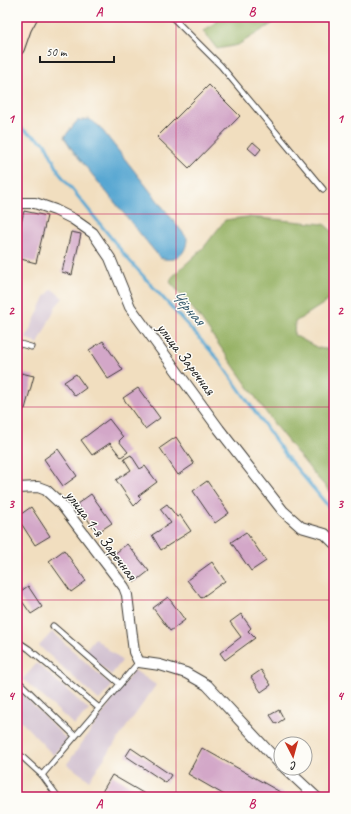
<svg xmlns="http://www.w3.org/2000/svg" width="351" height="814" font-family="Caveat,sans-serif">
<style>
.industrial{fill:#cfbdce}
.forest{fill:#95b163;stroke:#586640}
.water{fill:#59a7d2;stroke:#3a6277}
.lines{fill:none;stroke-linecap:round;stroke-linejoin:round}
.stream{stroke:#59a7d2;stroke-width:3}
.building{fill:#d3a7c8}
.lane-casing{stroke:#3c3934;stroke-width:7}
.street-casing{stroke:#3c3934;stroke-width:12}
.secondary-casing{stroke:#3c3934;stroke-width:16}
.lane{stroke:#fff;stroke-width:5}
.street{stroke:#fff;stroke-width:10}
.secondary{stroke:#fde4d0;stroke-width:14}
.grid{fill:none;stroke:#c2185b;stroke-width:1;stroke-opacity:0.55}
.labels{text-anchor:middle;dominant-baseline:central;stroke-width:3;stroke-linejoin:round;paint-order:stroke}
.street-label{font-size:16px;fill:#1c1c1c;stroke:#fdfcf7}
.water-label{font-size:17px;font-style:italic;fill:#375b6e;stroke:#fdfcf7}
.neatline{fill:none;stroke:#c2185b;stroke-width:1.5}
.grid-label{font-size:13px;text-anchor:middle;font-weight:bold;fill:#c2185b}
</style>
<rect width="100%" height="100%" fill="#fdfcf7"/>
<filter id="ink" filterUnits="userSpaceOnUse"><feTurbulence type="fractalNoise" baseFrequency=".025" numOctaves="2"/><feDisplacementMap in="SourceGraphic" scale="8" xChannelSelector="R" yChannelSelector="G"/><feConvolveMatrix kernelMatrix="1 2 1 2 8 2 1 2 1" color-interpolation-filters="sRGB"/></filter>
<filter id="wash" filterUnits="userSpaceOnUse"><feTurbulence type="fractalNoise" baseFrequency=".012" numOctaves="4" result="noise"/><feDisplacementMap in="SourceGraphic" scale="16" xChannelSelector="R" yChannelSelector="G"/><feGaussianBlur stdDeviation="0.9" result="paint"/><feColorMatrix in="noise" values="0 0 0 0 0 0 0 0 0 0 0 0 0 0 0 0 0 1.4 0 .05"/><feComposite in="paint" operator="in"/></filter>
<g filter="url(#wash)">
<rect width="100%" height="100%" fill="#f1debf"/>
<g class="industrial">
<path d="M52,289L63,298L56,306L38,344L26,338L45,297Z"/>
<path d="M52,632L112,686L99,700L39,646Z"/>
<path d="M95,638L122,661L111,675L84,651Z"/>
<path d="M37,663L89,710L74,725L23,679Z"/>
<path d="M134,670L156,685L89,780L67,764Z"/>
<path d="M17,688L67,740L53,755L17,717Z"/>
</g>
<g class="forest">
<path d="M223,17H283L238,45L217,49L203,31Z"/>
<path d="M247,217L324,224L334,233V297L295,322L294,335L318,348L334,350V496L315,475L277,428L198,315L170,282L172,277L204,247L225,220Z"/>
</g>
<path class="water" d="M89,119L99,126L187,238C187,254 176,263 160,258L73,151L64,137L77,121Z"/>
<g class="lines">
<path class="stream" d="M17,126L45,143L60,174L128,259L218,359L287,457L334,513"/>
</g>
<g id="blocks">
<g class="building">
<path d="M209,85L240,116L189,168L157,137Z"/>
<path d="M253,142L261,149L256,155L248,148Z"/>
<path d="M24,211L47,216L36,263L17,258V240Z"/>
<path d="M71,232L81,234L72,275L62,272Z"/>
<path d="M103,341L123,370L108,379L89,350Z"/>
<path d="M21,373L34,376L25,409L17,407V388Z"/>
<path d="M76,374L86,388L75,396L64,382Z"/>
<path d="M138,388L160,418L145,429L123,398Z"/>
<path d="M109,419L123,437L119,441L128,452L121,457L110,443L92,455L81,440Z"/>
<path d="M176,437L194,464L178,475L160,448Z"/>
<path d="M58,449L77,476L63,486L44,459Z"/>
<path d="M131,455L140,469L145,466L157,482L138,496L141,499L134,506L116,480L131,470L124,459Z"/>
<path d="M207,481L229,513L215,523L193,491Z"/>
<path d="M91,494L112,523L97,533L77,504Z"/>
<path d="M167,504L177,517L180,515L191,531L161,550L152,535L171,523L160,509Z"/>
<path d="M31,507L50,536L35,545L17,517Z"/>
<path d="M246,532L266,561L251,571L231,542Z"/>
<path d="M127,544L149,571L135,582L113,555Z"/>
<path d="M64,550L86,581L71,592L49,561Z"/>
<path d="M212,562L225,581L201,598L187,580Z"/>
<path d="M28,586L42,607L31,614L17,594Z"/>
<path d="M168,597L185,620L170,631L153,608Z"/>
<path d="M241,614L251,628L248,631L255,638L225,660L220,653L241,637L230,622Z"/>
<path d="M261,670L271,685L261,692L251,677Z"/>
<path d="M279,710L284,719L276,724L270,715Z"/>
<path d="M131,748L171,775L166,783L126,756Z"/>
<path d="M202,748L289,797H228L188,774Z"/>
<path d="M112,775L150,797H99Z"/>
</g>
</g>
</g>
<g filter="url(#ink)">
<use href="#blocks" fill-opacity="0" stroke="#3c3934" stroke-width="1"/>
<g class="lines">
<g class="lane-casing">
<g id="lane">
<path d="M172,17L221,66L323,189"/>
<path d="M17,343L31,347"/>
<path d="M53,626L120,684"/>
<path d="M17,641L29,649L99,708"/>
<path d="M19,682L75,736"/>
<path d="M17,752L42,775L58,797"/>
<path d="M42,775L139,662"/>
</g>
</g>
<g class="street-casing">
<g id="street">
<path d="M17,203H35L55,210L73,219L93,233L110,258L130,307L219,429L283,511L301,527L325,534L334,543"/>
<path d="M17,488L38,487L46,490L61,504L124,587L127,595L134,652L139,662L160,665L186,673L207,685L281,765"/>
<path d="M285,768L316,797"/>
</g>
</g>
<g class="secondary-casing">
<path id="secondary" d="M17,48L24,28L30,17"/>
</g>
<use href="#lane" class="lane"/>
<use href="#street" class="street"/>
<use href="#secondary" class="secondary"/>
</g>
</g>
<path class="grid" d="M176,17V797M17,214H334M17,407H334M17,600H334"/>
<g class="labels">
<g class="street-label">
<text transform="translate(186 359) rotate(53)">улица Заречная</text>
<text transform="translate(101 535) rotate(53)">улица 1-я Заречная</text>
</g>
<g class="water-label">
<text transform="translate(188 307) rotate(48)">Чёрная</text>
</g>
</g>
<rect width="351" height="814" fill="none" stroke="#fdfcf7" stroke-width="44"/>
<g transform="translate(293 756) rotate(174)"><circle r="19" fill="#fdfcf7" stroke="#a3a29f"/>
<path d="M0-3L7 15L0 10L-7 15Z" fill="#c8321e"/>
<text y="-6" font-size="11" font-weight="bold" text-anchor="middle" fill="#1c1c1c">С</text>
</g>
<path d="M40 56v6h74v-6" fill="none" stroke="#1c1c1c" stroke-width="2"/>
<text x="46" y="56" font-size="12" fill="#1c1c1c" stroke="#fdfcf7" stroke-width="3" paint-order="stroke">50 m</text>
<rect x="22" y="22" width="307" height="770" class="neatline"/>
<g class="grid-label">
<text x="99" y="16">A</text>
<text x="252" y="16">B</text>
<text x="11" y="123">1</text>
<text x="340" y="123">1</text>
<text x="11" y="315">2</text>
<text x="340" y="315">2</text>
<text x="11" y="508">3</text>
<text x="340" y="508">3</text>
<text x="11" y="700">4</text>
<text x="340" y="700">4</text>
<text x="99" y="808">A</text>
<text x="252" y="808">B</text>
</g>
</svg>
